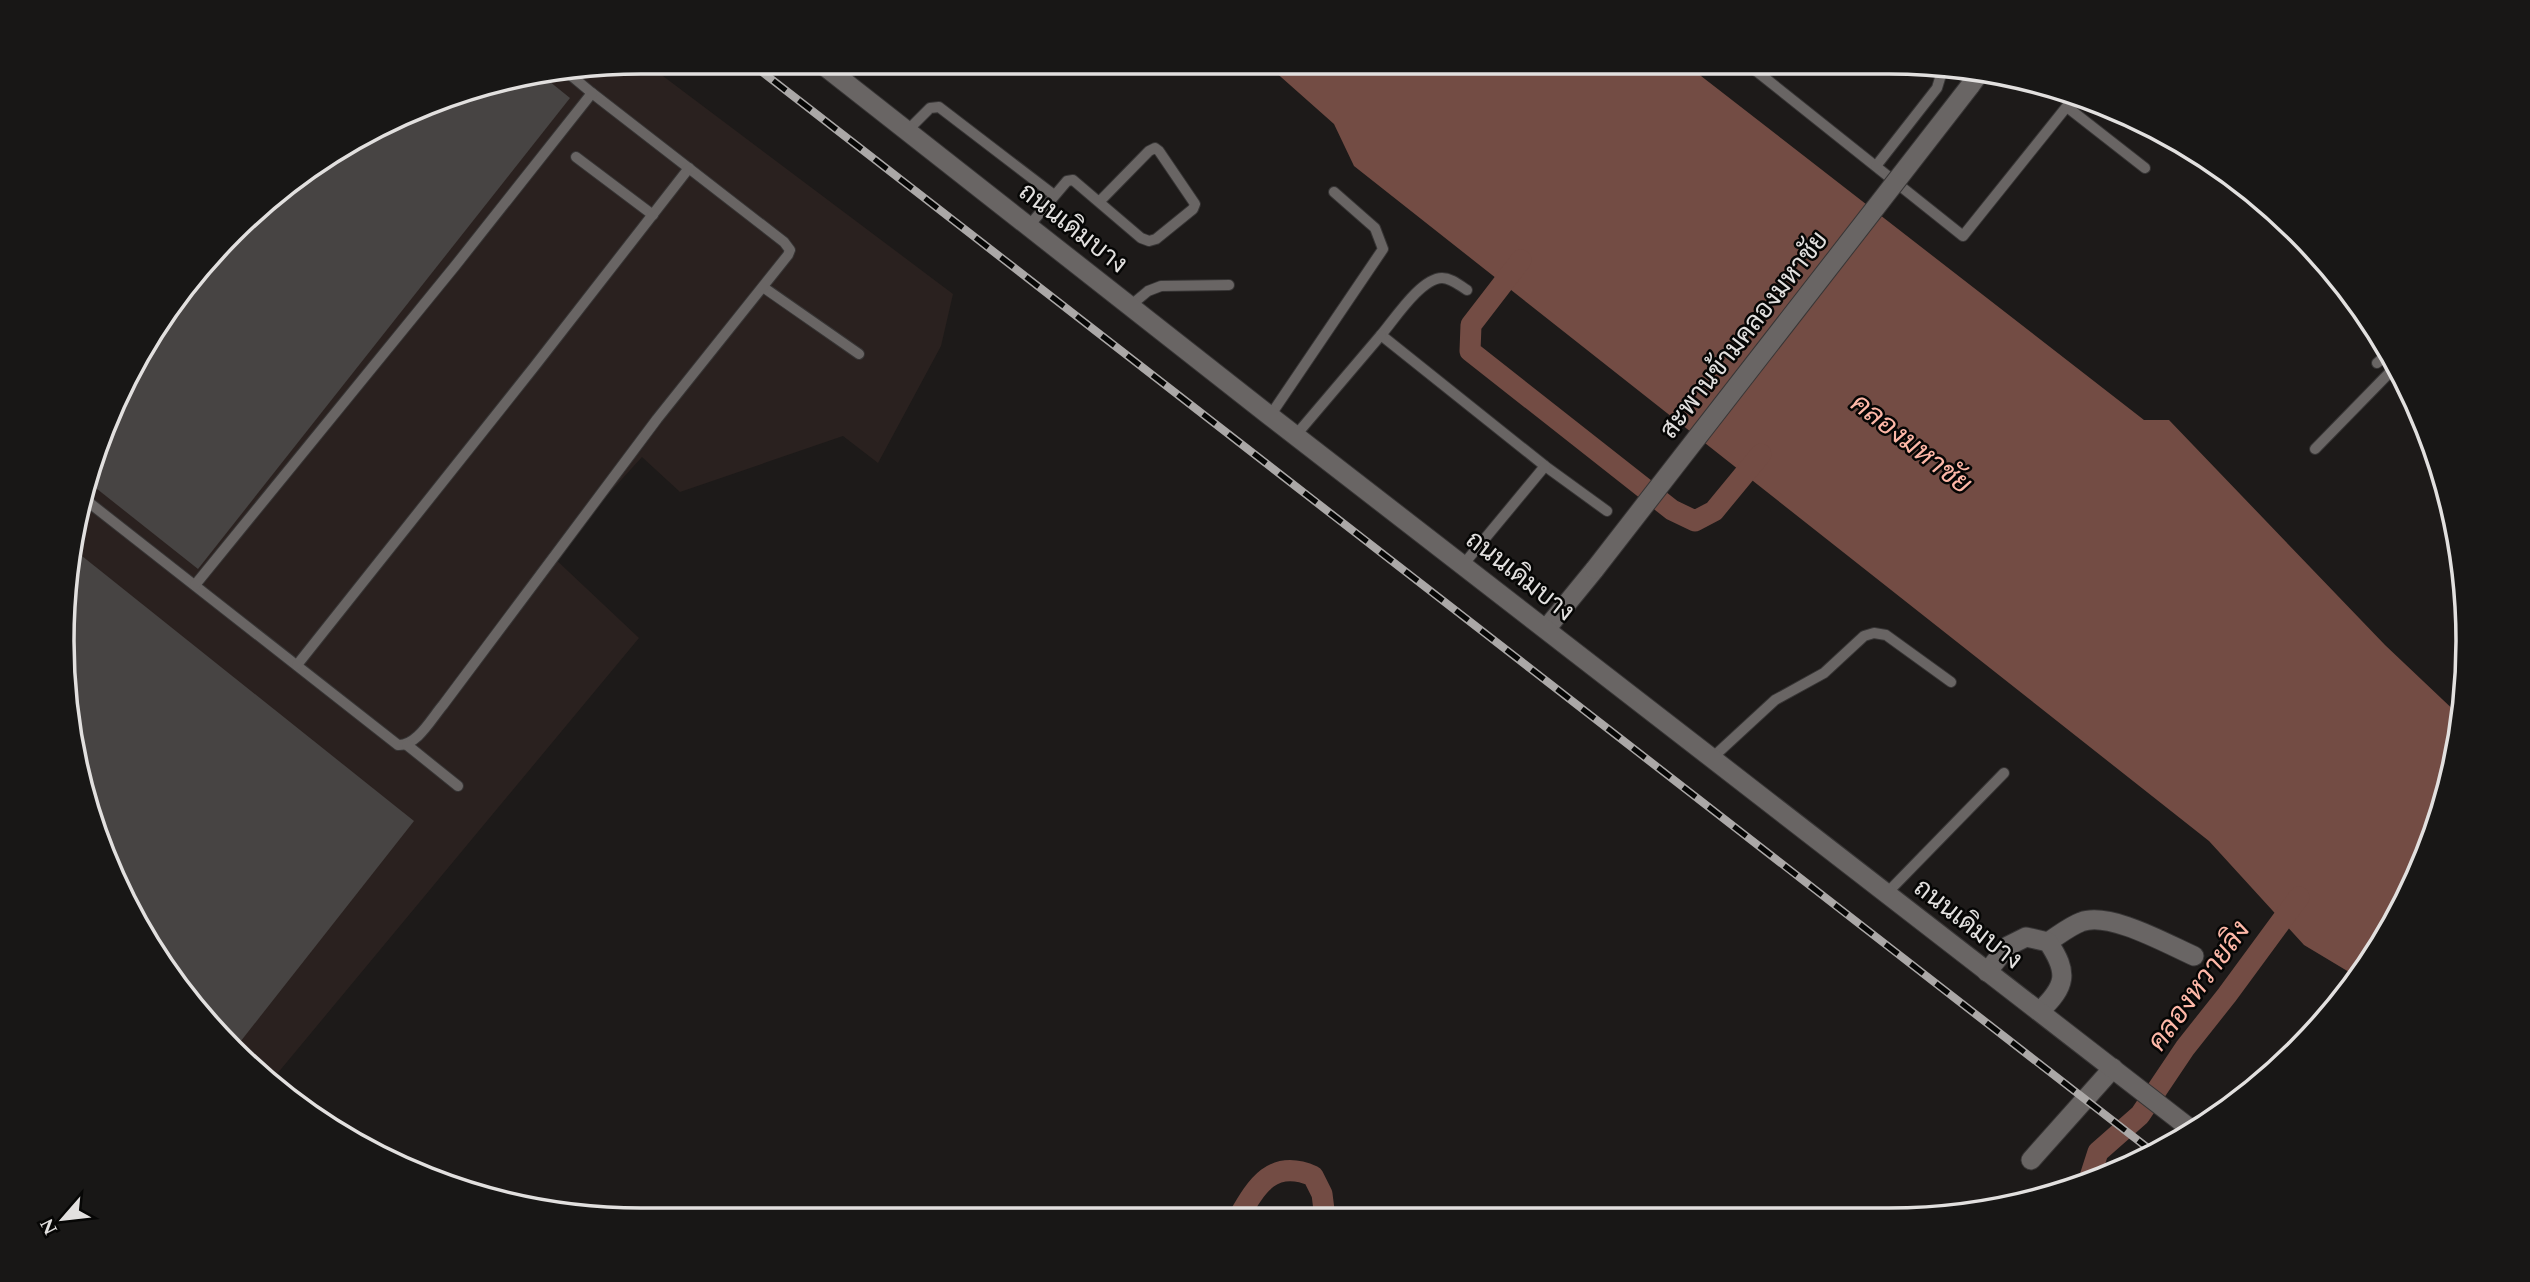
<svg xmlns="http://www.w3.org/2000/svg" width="2530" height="1282" font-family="Spectral,Sarabun,serif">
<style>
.built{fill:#2a211f}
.water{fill:#734c44}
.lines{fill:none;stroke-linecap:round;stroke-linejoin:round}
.canal{stroke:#734c44;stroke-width:21}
.building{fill:#474443}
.service-casing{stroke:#373535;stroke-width:12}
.minor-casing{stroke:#373535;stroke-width:21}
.tertiary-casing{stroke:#373535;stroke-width:21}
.service{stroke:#696564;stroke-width:10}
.minor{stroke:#696564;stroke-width:19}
.tertiary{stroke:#696564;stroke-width:19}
.rail-casing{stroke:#aba8a7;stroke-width:8}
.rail{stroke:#060605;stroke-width:5;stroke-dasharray:16;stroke-linecap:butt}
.minor-bridge-casing{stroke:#373535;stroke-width:21;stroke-linecap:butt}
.minor-bridge{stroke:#696564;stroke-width:19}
.labels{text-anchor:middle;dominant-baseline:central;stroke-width:5;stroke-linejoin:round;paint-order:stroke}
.street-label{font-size:26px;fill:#e2e0df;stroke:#060605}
.water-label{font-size:28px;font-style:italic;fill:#feb8a8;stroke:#060605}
.rim{fill:none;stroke:#e2e0df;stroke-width:3.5}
</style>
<rect width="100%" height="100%" fill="#1d1a19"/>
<path class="built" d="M643,61L953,294L941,346L878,463L843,436L680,492L642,457L552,556L639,638L272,1080L231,1051L121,898L66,717L72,528L106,419L159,319L288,181L454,92Z"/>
<path class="water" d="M1264,62H1683L2144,420H2169L2385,645L2461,717L2449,791L2409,897L2359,978L2304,945L2209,841L1354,166L1334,124Z"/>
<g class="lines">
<g class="canal">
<path d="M1521,260L1471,325L1470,351L1672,510L1695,521L1714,511L1761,454"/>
<path d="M2088,1183L2098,1152L2140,1115L2185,1048L2227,995L2299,897"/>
<path d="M1238,1218C1256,1187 1272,1158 1313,1176L1322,1194L1325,1218"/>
</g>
</g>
<g class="building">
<path d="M544,77L570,98L198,569L87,481L106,419L159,319L288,181L454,92Z"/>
<path d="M72,548L414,821L237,1046L216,1030L121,898L66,717Z"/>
</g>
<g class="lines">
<g class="service-casing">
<g id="service">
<path d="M1745,62L1963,236L2076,95"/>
<path d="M833,73L843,61"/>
<path d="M2067,107L2145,168"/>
<path d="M907,131L930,108L939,107L1054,195"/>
<path d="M576,157L653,215"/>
<path d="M1876,166L1937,88L1944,65"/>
<path d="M1028,227L1067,181L1073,180L1141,238L1149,241L1156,239L1193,209L1195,204L1159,151L1155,148L1149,151L1099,202"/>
<path d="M763,287L859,354"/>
<path d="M1467,290C1459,285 1451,278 1442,278C1421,278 1394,320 1381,335L1545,466L1607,511"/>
<path d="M1130,306L1148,291L1161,286L1229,285"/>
<path d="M2377,363L2391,351"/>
<path d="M1270,416L1383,249L1375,228L1334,192"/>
<path d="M1296,435L1381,335"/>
<path d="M2315,449L2397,365"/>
<path d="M82,497L398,745C417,746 431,719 443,705L657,419L788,255L790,250L784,242L592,93"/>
<path d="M1463,565L1545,466"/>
<path d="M195,585L455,266L592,93L568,73"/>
<path d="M297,665L534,367L689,168"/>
<path d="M407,745L458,786"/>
<path d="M1711,759L1775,700L1824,673L1864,636L1874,633L1886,635L1951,682"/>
<path d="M1886,894L2004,773"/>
</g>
</g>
<g class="minor-casing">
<g id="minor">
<path d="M1970,86L1981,71"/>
<path d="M1546,629L1595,569"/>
<path d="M2048,942C2059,935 2070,926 2081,922C2109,911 2167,944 2194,956"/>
<path d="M1987,972L2008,946L2026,937L2048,942C2069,973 2066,986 2040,1011"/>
<path d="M2031,1160L2113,1068"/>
</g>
</g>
<g class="tertiary-casing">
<path id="tertiary" d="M818,61L1270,416L2192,1130"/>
</g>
<use href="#service" class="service"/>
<use href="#minor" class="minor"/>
<use href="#tertiary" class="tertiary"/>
<g class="rail-casing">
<path id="rail" d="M748,61L2153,1152"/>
</g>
<use href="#rail" class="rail"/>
<g class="minor-bridge-casing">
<path id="minor-bridge" d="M1595,569L1970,86"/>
</g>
<use href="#minor-bridge" class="minor-bridge"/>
</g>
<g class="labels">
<g class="street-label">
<text transform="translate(1073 228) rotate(38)">ถนนเดิมบาง</text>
<text transform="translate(1744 335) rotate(-52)">สะพานข้ามคลองมหาชัย</text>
<text transform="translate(1520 576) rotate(38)">ถนนเดิมบาง</text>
<text transform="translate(1968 924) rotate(38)">ถนนเดิมบาง</text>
</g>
<g class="water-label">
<text transform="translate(1911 444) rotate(38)">คลองมหาชัย</text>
<text transform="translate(2199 986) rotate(-54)">คลองหวายลิง</text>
</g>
</g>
<path d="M0 0H2530V1282H0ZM641 74H1889A567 567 0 0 1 2456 641V641A567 567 0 0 1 1889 1208H641A567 567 0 0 1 74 641V641A567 567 0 0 1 641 74Z" fill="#181716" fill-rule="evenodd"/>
<path class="rim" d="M641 74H1889A567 567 0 0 1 2456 641V641A567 567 0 0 1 1889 1208H641A567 567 0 0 1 74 641V641A567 567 0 0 1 641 74Z"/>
<g transform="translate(63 1219) rotate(242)" stroke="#060605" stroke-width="5" paint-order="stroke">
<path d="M0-5L12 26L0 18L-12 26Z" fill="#e2e0df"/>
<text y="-10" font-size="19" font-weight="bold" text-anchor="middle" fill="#e2e0df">N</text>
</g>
</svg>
